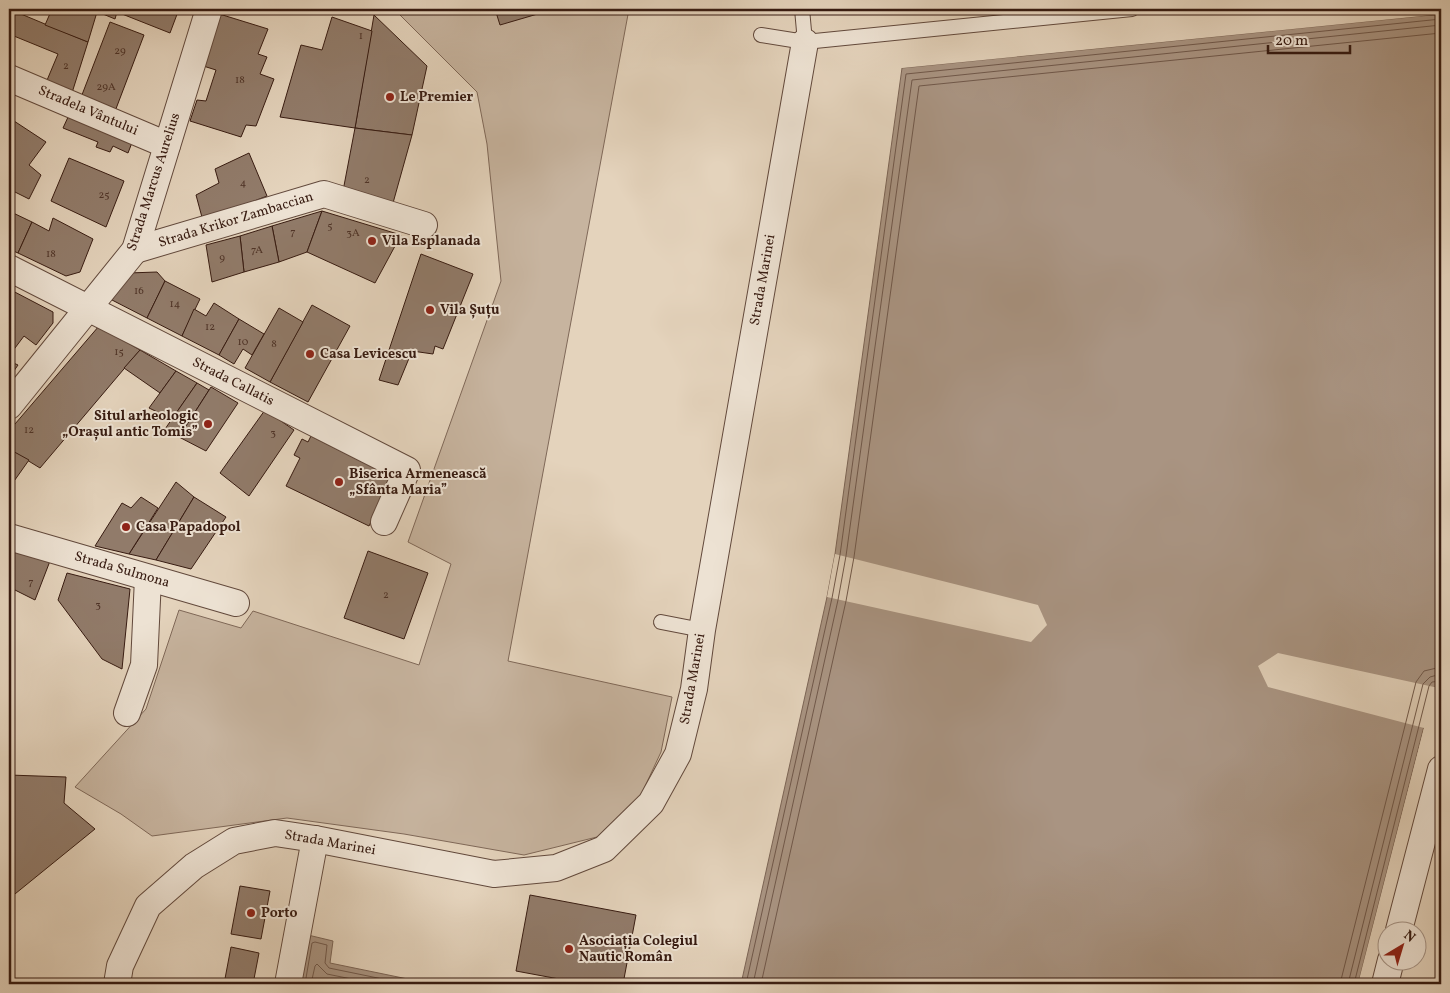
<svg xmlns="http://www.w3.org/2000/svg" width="1450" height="993" font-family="Vollkorn,serif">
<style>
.green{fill:#c7b49f;stroke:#7f6858}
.water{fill:#a99482;stroke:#7b6455}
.pier{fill:#e4d3bc}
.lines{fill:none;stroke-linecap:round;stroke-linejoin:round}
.shore{stroke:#70584a;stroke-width:1}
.building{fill:#917b6a;stroke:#371b11}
.lane-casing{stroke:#62493c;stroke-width:16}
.street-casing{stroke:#62493c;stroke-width:28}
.lane{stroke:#ede2d3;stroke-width:14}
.street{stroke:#ede2d3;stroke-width:26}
.poi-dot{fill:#8f2418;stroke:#ede2d3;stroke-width:2}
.labels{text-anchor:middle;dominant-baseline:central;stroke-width:4;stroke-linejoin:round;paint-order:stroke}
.number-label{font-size:11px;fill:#4e3327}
.poi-label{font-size:14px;font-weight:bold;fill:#371b11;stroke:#ede2d3;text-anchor:start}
.street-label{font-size:14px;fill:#371b11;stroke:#ede2d3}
</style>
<rect width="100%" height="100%" fill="#e4d3bc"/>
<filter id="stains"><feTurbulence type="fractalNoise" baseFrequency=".004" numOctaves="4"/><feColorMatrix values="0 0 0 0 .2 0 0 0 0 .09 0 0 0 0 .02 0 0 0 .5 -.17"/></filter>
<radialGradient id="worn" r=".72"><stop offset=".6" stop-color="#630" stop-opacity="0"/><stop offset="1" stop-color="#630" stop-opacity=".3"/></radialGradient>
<path class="green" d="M394,9H629L508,661L672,697L661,752L640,797L597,837L524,855L404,834L287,818L152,836L121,814L75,787L146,709L179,610L241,628L253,611L419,665L451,564L408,542L501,281L487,144L477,92Z"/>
<g class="water">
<path d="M1441,14V685L1434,687L1358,984H741L827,597L835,554L902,68Z"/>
<path d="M308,935L333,941L330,963L432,984H300Z"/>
</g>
<g class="pier">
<path d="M1441,12V14L902,68V66Z"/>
<path d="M835,554L1038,605L1047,625L1031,642L827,597Z"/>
<path d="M1278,653L1434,687L1441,685V688L1436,689L1361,984H1358L1424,728L1268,687L1258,666Z"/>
</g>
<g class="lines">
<g class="shore">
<path d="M305,984L312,943L315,942L327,945L325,963L329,968L407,984"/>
<path d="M311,984L315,966L317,964L327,974L376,984"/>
<path d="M746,984L832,598L840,555L906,74L1441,19"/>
<path d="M753,984L838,600L846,556L912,80L1441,25"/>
<path d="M761,984L846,601L854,557L919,86L1441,33"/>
<path d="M1340,984L1416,682L1424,671L1441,667"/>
<path d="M1348,984L1423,684L1430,677L1441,674"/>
<path d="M1354,984L1429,686L1432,682L1441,681"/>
</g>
</g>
<g class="building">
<path d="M9,9L88,42L71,96L45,85L58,54L9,34Z"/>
<path d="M52,9H89L97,12L88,42L45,25Z"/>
<path d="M99,9H179L170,33L117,12L115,19L98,12Z"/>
<path d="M495,9H540L541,13L500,25Z"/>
<path d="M213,12L268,29L258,54L267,57L260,74L274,79L256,126L246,125L241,137L190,121L197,100L206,101L216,70L197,64Z"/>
<path d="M374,15L427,66L412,135L355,128Z"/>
<path d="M332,17L372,31L355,128L280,117L301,45L322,50Z"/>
<path d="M110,22L144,35L114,114L80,100Z"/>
<path d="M69,115L133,140L128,153L113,146L110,152L96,147L98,142L63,128Z"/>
<path d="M11,119L46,142L29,165L41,175L29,199L9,189V123Z"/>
<path d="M355,128L412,135L393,203L343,191Z"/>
<path d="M249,153L267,196L203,221L196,195L219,183L215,169Z"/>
<path d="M69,158L124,181L106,227L51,201Z"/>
<path d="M9,211L32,222L18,253L9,249Z"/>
<path d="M322,211L307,252L279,262L272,226Z"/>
<path d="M322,211L401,235L375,283L307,252Z"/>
<path d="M53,218L93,239L80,272L66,276L18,253L32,222L49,231Z"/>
<path d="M272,226L279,262L244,272L240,236Z"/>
<path d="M240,236L244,272L212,282L206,245Z"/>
<path d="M421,254L473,274L443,349L435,346L433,354L412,351L398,385L379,380Z"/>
<path d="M157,272L165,281L147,318L112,300L128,273Z"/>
<path d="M165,281L200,299L182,336L147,318Z"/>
<path d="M9,289L53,312V323L36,345L24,336L9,356Z"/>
<path d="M214,303L239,319L219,355L182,336L194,309L206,316Z"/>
<path d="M312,305L350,326L308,402L270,382Z"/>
<path d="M279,308L303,322L270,382L245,368Z"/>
<path d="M239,319L264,334L252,355L243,349L234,364L219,355Z"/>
<path d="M99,326L140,350L40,468L9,449V431Z"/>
<path d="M140,350L176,371L160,393L124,368Z"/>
<path d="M9,361L18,365L9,378Z"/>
<path d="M176,371L197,383L172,419L149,408Z"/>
<path d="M197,383L209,390L179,437L165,429Z"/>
<path d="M211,387L238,403L206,451L179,437Z"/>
<path d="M265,410L294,430L249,496L220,473Z"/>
<path d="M311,436L393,477L369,526L286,486L300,458L294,455L302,439L308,442Z"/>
<path d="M9,449L29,460L12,484L9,501Z"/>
<path d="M176,482L194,497L156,560L129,554Z"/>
<path d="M141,497L158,508L129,554L95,546L122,503L131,508Z"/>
<path d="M194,497L226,517L191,569L156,560Z"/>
<path d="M9,550L50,561L35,600L9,587Z"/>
<path d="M368,551L428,573L404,639L344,618Z"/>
<path d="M67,573L130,589L122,669L102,659L58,600Z"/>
<path d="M9,775L66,777L64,803L95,829L10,898Z"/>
<path d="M240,886L270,891L261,939L231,934Z"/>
<path d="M530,895L636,915L623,984H586L516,971Z"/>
<path d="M231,947L259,953L253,984H224Z"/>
</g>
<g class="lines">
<g class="lane-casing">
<g id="lane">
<path d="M802,9L805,42"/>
<path d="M761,35L805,42L1132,9"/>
<path d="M661,622L702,630"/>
</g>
</g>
<g class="street-casing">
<g id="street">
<path d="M9,78L167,145"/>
<path d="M135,250L324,194L424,225"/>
<path d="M9,268L407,470L384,522"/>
<path d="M9,406L135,250L209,9"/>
<path d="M9,537L236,603"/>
<path d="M127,713L144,665L148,578"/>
<path d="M1399,930L1441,769"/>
<path d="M117,984L120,966L148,906L194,866L234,841L275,833L315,839L494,874L556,868L604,849L651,803L678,754L694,689L702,630L805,42"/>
<path d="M288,984L315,839"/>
<path d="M1385,984L1391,960"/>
</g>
</g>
<use href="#lane" class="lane"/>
<use href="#street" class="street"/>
</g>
<g class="poi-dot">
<circle cx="390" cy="97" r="5"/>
<circle cx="372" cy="241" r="5"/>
<circle cx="430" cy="310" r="5"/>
<circle cx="310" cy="354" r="5"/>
<circle cx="208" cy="424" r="5"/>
<circle cx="339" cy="482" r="5"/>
<circle cx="126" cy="527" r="5"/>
<circle cx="251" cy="913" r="5"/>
<circle cx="569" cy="949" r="5"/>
</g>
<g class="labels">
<g class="number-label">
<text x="361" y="36">1</text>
<text x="120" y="51">29</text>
<text x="66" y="66">2</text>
<text x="240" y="80">18</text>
<text x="106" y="87">29A</text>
<text x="367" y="180">2</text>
<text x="243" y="183">4</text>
<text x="104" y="195">25</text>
<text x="330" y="226">5</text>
<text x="293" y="232">7</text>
<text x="353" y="233">3A</text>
<text x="257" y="250">7A</text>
<text x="51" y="254">18</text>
<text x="222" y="258">9</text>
<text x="139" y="291">16</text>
<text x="175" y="304">14</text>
<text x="210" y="327">12</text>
<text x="243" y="342">10</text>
<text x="274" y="344">8</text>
<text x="119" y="352">15</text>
<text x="29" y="430">12</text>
<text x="273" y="433">3</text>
<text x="31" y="582">7</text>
<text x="386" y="595">2</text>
<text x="98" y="605">3</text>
</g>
<g class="poi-label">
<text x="400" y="97">Le Premier</text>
<text x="382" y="241">Vila Esplanada</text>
<text x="440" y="310">Vila Șuțu</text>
<text x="320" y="354">Casa Levicescu</text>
<text x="198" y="416" text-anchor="end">Situl arheologic<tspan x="198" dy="16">„Orașul antic Tomis”</tspan></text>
<text x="349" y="474">Biserica Armenească<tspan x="349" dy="16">„Sfânta Maria”</tspan></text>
<text x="136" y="527">Casa Papadopol</text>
<text x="261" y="913">Porto</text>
<text x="579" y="941">Asociația Colegiul<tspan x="579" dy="16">Nautic Român</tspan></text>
</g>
<g class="street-label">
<text transform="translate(88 111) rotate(23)">Stradela Vântului</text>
<text transform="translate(154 182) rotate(-72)">Strada Marcus Aurelius</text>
<text transform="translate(236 220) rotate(-17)">Strada Krikor Zambaccian</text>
<text transform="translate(763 280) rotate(-80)">Strada Marinei</text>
<text transform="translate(233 382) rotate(27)">Strada Callatis</text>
<text transform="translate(122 570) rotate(16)">Strada Sulmona</text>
<text transform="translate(693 679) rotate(-80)">Strada Marinei</text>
<text transform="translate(330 843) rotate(10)">Strada Marinei</text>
</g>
</g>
<rect width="1450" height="993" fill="none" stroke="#e4d3bc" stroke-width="30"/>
<rect x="10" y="10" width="1430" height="973" fill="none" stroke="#371b11" stroke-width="2.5"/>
<rect x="15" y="15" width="1420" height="963" fill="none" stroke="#371b11"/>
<g transform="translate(1402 946) rotate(38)"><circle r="24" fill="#ede2d3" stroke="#a49285"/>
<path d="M0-4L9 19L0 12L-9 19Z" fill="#8f2418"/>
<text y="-8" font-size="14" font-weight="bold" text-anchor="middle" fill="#371b11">N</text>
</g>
<path d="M1268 45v8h82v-8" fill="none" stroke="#371b11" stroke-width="2.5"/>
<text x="1275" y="45" font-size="15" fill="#371b11" stroke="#ede2d3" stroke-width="4" paint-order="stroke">20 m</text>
<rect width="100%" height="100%" filter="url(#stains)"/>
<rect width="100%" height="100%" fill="url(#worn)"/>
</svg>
